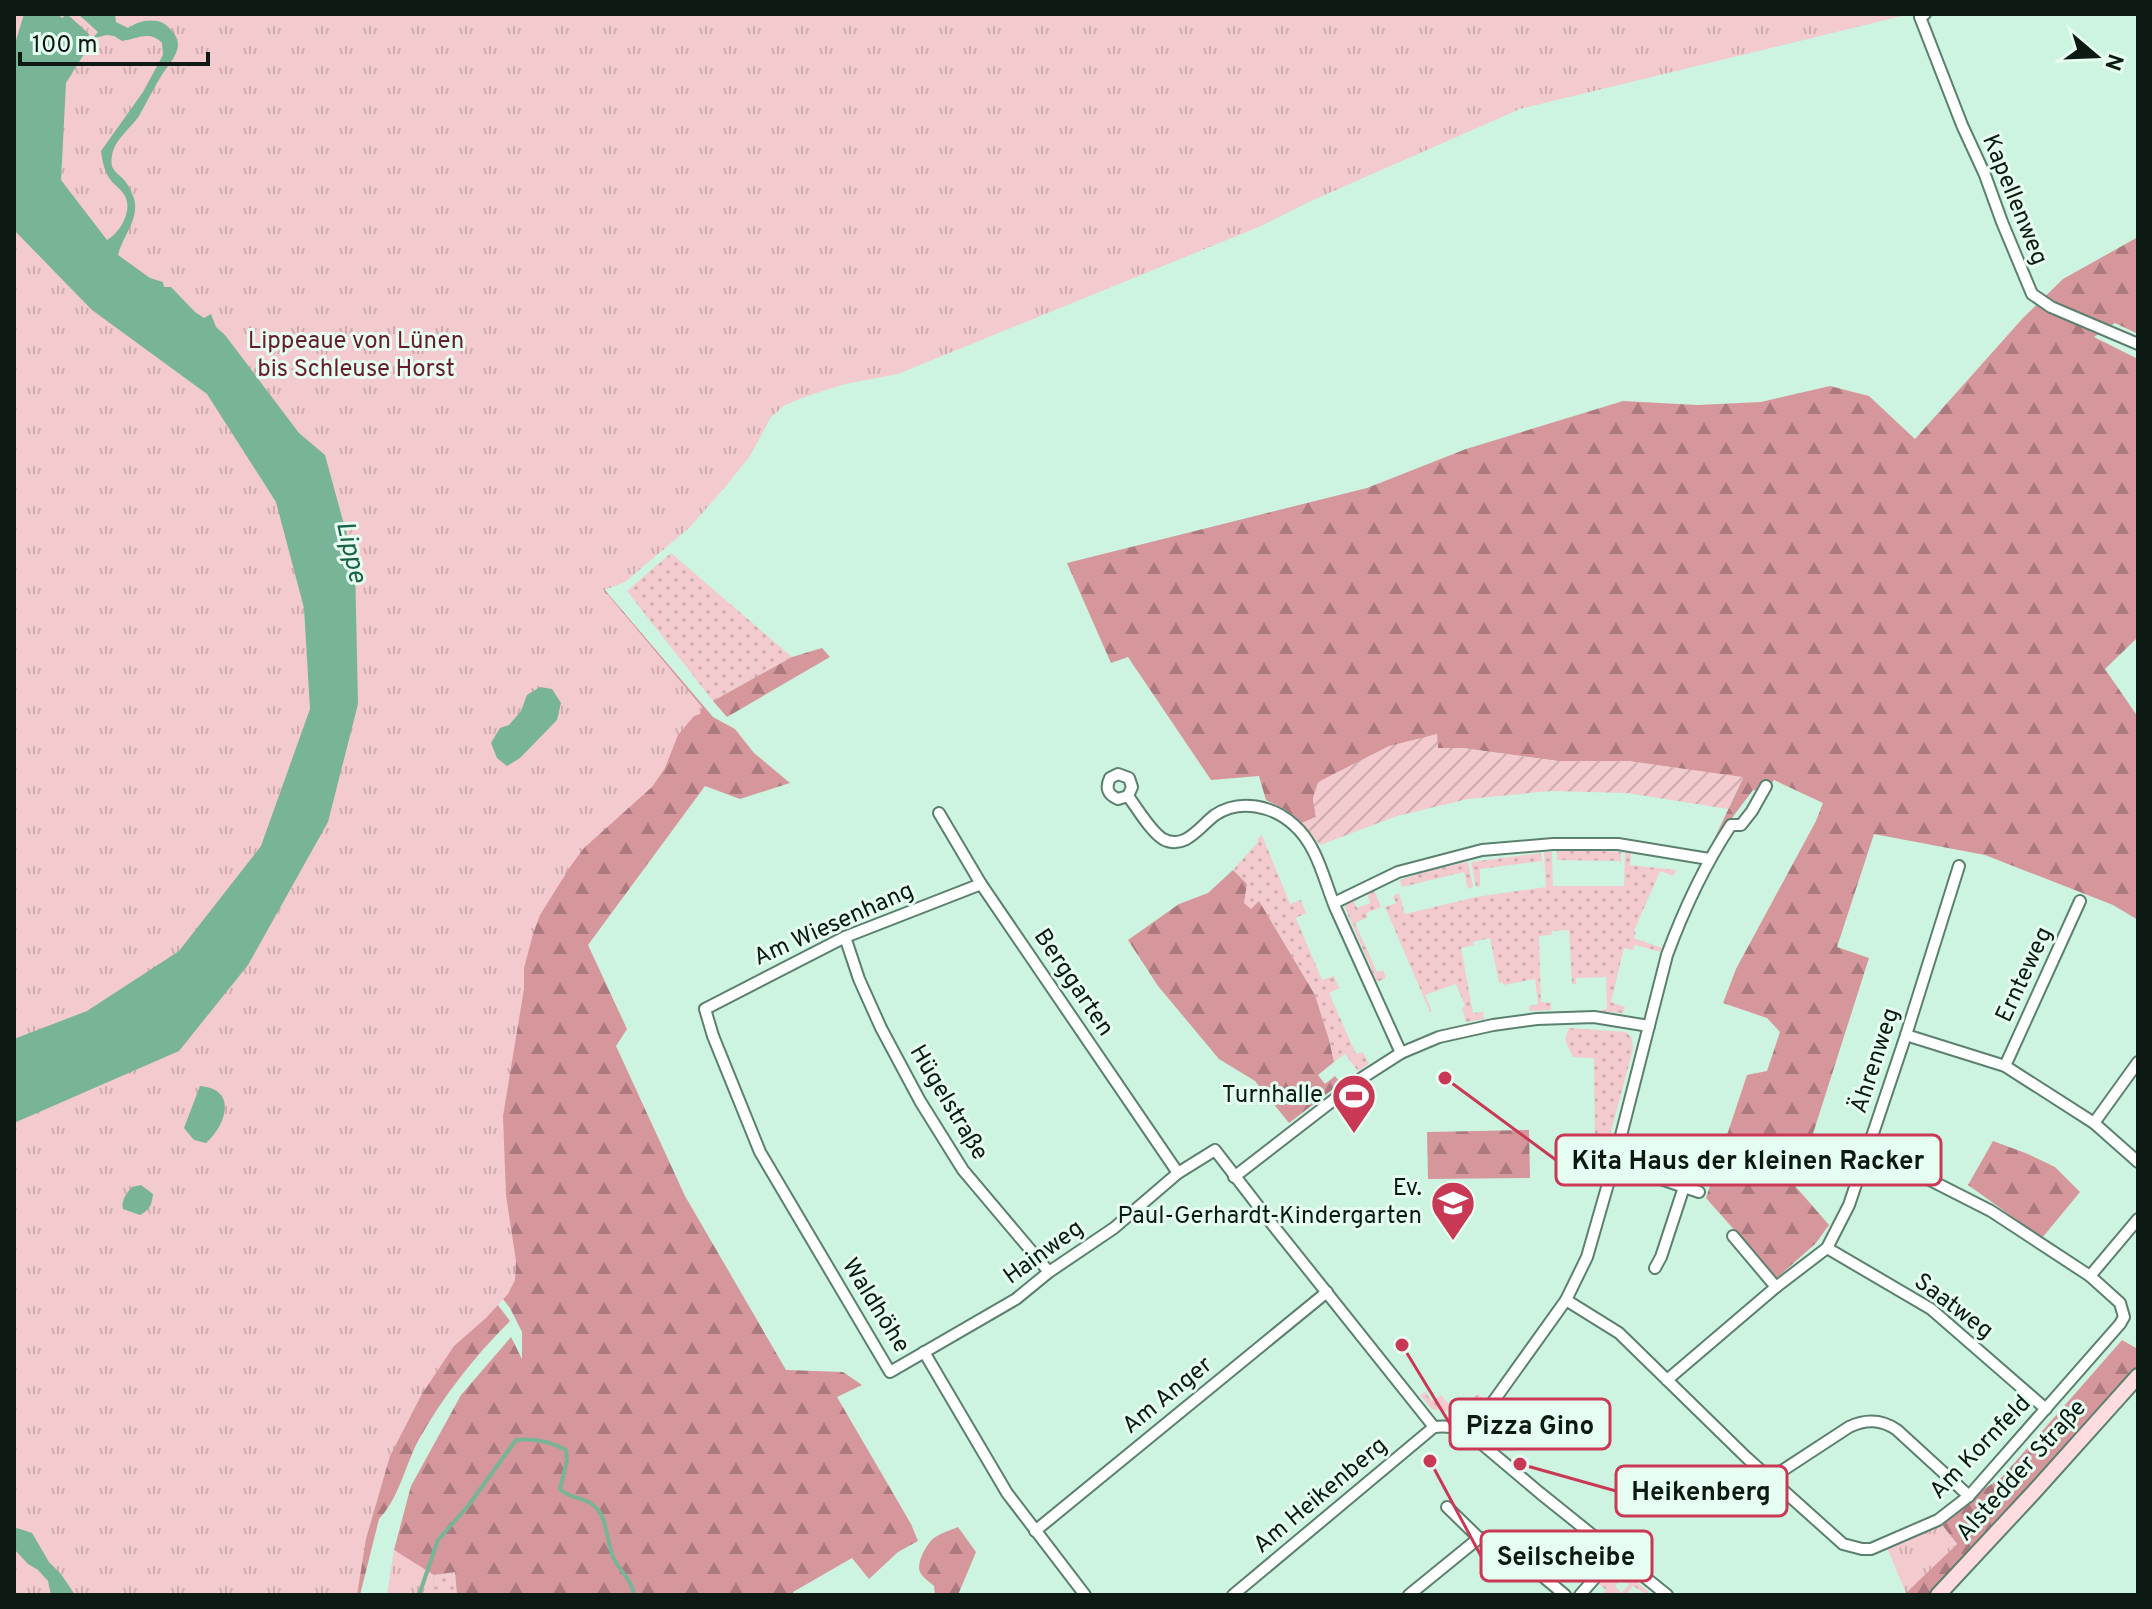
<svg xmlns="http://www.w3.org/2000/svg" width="2152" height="1609" font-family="Overpass,sans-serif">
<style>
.grass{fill:url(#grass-dots)}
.forest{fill:url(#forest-firs)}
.park{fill:url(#park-tufts)}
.garden{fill:url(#garden-furrows)}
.water{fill:#78b496;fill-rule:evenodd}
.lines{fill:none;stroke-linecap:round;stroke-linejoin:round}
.stream{stroke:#78b496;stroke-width:4}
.street-casing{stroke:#5c806e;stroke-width:14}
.secondary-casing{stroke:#5c806e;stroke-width:18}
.street{stroke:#fff;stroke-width:10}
.secondary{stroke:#fddbdf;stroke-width:14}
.labels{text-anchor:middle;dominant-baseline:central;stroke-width:6;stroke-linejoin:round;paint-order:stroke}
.street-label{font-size:24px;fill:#0c1a13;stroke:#e6fdf1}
.park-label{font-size:24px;fill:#671c2a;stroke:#e6fdf1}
.poi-label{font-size:24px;fill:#0c1a13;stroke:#e6fdf1;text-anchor:end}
.water-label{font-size:26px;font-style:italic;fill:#1b6245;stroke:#e6fdf1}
.leader{fill:none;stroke:#c93955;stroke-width:3}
.callout-dot{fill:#c93955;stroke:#e6fdf1;stroke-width:3}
.callout{fill:#e6fdf1;stroke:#c93955;stroke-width:3}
.callout-label{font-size:26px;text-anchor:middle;font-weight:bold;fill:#0c1a13}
</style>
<defs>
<pattern id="grass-dots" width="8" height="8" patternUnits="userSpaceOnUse" patternTransform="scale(2)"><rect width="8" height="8" fill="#f3cacd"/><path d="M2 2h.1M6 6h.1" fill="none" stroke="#cfadaf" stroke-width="1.8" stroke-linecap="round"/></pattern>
<pattern id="forest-firs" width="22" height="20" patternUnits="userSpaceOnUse" patternTransform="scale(2)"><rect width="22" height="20" fill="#d6979c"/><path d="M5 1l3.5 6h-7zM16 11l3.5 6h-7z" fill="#ac7a7e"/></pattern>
<pattern id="park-tufts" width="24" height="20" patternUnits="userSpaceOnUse" patternTransform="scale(2)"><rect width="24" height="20" fill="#f3cacd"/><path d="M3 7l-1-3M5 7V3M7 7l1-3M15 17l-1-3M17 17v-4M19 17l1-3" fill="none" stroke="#cfadaf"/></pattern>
<pattern id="garden-furrows" width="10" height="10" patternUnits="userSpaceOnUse" patternTransform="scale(2)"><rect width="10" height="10" fill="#f3cacd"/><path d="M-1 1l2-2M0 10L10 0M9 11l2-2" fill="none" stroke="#cfadaf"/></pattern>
</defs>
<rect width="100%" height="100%" fill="#cdf4e0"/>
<g class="grass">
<path d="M671,553L792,657L713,701L627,591Z"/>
<path d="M1262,835L1290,904L1301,900L1306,913L1296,918L1322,980L1334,976L1339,988L1329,993L1356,1054L1363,1052L1369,1064L1358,1071L1345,1054L1334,1062L1329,1040L1315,995L1259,901L1251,910L1244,903L1247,884L1233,870L1258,842L1257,839Z"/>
<path d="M1582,850L1621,852V865L1620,861L1557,860V851Z"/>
<path d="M1544,852H1552L1553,886H1624L1625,853H1631L1630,865L1676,870L1673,876L1660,871L1634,931L1636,933L1634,938L1662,948L1661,952L1635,945L1633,950L1624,948L1611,1002L1625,1007L1623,1013L1598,1011L1607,1009L1606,977L1576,978V984H1572L1569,930L1552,931L1551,935L1539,936L1541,1002L1551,1003V1010L1529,1011V1006L1538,1004L1535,979L1503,985V982L1499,983L1490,938L1473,942L1474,945L1461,948L1473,1013L1483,1012L1484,1019L1466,1022L1462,1008L1465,1006L1456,984L1425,995L1432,1011L1430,1012L1385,907L1396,903L1393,896L1399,893L1405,914L1476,897L1546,887Z"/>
<path d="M1541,853L1543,870L1541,861L1480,869V886L1476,887L1471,862Z"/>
<path d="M1468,862L1473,887L1468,889L1464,872L1402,887L1400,880L1432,870Z"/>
<path d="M1374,890L1381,907L1366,913L1368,917L1355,923L1377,972L1383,970L1386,978L1377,982L1345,908L1346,902L1353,899L1357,908L1370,903L1367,893Z"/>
<path d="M1569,1028L1626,1032L1632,1038L1633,1049L1608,1143L1595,1142L1594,1058L1573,1057L1565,1040Z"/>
<path d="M1425,1392L1432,1401L1441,1395L1452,1408L1465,1398L1469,1402L1478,1394L1485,1401L1476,1414L1432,1409L1420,1395Z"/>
<path d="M455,1572L457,1595H433L434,1575Z"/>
<path d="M1616,1572L1628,1575L1624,1580L1621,1578L1615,1586L1621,1593L1629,1585L1626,1582L1630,1577L1649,1592L1647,1595L1633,1586L1626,1595H1603L1606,1590L1599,1584L1610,1574Z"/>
</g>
<g class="forest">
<path d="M2138,237V334L2115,323L2094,337L2138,359V637L2105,669L2138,717V920L2113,905L1985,855L1874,834L1837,947L1869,958L1796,1187L1829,1225L1816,1243L1777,1278L1706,1198L1747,1075L1767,1071L1780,1032L1767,1018L1723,1003L1736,969L1816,821L1823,803L1774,780L1766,792L1753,790L1711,846L1743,778L1628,761H1558L1462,748H1437V734L1313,798L1316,817L1302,823L1286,810L1266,800L1259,776L1211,780L1128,657L1111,663L1067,563L1367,488L1466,449L1623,401L1697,405L1761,402L1830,386L1869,396L1915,439L2023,318L2063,279Z"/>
<path d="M592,575L713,717L735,729L754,753L790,783L740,799L705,786L588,945L627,1029L616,1046L685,1196L786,1370L843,1372L862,1385L837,1397L911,1524L918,1541L898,1552L869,1579L852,1558L793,1592L794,1595H457L455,1572L434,1575L433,1595L419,1567L394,1550L411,1486L461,1395L511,1337L522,1359V1332L510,1308L492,1285L499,1092Z"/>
<path d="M822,648L830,657L727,717L713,701L792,657Z"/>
<path d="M1233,870L1247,884L1244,903L1251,909L1259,901L1315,995L1329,1040L1334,1062L1318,1075L1325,1084L1335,1076L1341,1083L1289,1123L1255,1081L1219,1059L1158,986L1128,940L1179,904L1208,893Z"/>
<path d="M1529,1130L1530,1178L1428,1179L1427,1132Z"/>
<path d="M1993,1141L2028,1154L2055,1167L2080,1192L2042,1238L1968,1185Z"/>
<path d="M488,1292L510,1321C474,1357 443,1396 418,1441C405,1466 399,1498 379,1519L360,1595H348L367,1508L400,1422Z"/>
<path d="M2122,1340L2136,1348L2138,1346V1376L1938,1595H1903L1957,1544L1938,1520L2002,1477Z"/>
<path d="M958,1527L976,1552L958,1595H935L934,1586C930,1582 923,1578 920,1572C916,1563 927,1543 934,1538C941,1533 951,1530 958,1527Z"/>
</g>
<g class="park">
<path d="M14,14H1910L1520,109L1311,201L1261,226L898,374L845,384L807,396L785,405L771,417L750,456L725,487L690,527L625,582L604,590L702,707L700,714L694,716L678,735L665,768L652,787L584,848L570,867L540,915L533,934L524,968V989L503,1116L506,1195L516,1261L515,1280L508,1294L486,1318L454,1346L422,1394L390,1456L366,1539L357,1595H14Z"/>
<path d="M1938,1520L1957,1544L1906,1593L1885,1543Z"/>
<path d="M394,1550L434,1575L433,1595H387Z"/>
</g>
<path class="garden" d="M1437,734L1438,748H1462L1558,761H1628L1743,777L1728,809L1627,793L1551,791L1468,799L1397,816L1320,845L1302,823L1316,817L1313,798L1318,782L1389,746Z"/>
<g class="water">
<path d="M24,14H58L62,18L67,14L89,34L88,39L90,41L98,32L78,14H115L116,22L128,28C137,22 146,19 157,21C163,22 168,26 172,31C186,46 172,60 163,73C154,87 147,102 139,116C130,129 114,140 112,156C109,171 118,172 125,181C129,186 135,198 135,204C137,222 122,238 118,255L150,278L163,282L164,287H171L195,312L204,318L211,314L216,327L225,335L299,433L325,455L355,565L358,704L328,822L248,965L179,1051L14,1123V1039L87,1011L179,951L261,846L310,709L304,608L276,502L207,394L92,310L15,231L14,47ZM107,35L114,36L122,41C138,39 149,30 162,43L163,55L143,92L101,151C102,159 104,169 108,176C112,184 121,188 125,196C133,211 120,233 107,240L61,180L66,83L94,38Z"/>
<path d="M540,687L552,689L561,703L557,720L520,758L507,766L497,758L491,743L500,728L509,725L521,711L527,695Z"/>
<path d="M200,1086C238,1089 226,1125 206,1143L194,1140L184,1128Z"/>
<path d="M141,1185L153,1194C152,1204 150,1210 140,1215L123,1209C121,1200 126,1194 132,1187Z"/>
<path d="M17,1528L32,1533L49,1562L61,1574L75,1595H51L48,1581L38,1570L28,1564L14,1549V1531Z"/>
</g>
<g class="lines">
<path class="stream" d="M419,1595L438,1540L468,1506L516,1440C534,1438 550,1441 566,1450L567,1460L560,1489C569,1499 582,1496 593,1505C608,1516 606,1541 613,1557C619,1571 632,1579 634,1595"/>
<g class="street-casing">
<g id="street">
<path d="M1925,14L1920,17L1962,125L1985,175L2002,222L2032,294L2051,307L2138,344"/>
<path d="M1128,796L1118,799C1108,795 1105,788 1110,778L1118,774L1129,778L1132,787L1128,796C1137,808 1151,832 1163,839C1185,851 1200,826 1215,815C1240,798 1273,806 1294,825C1317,845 1324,880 1335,907C1357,956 1379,1004 1401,1053"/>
<path d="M939,813L981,884L1178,1173"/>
<path d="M981,884L845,937L705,1009L713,1036L760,1152L890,1372L1016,1299L1049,1272L1114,1228L1178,1173L1215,1150L1272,1224L1434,1427"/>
<path d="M1334,903L1398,872L1482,850L1553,844H1618L1709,859"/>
<path d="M845,937L859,979L881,1028L920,1101L963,1170L1049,1272"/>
<path d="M1906,1035L2005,1066L2094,1123L2138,1162"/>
<path d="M2005,1066L2080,901"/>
<path d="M2094,1123L2138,1062"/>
<path d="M1614,1163L1699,1192"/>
<path d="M1234,1177L1362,1078L1401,1053L1439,1037L1493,1025L1537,1019L1594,1017L1649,1026"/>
<path d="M1733,1236L1776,1287"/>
<path d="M1827,1248L1931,1309L2046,1409"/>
<path d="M1655,1268L1661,1257L1684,1187"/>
<path d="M2090,1276L2138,1219"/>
<path d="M1566,1300L1619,1333L1747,1458L1843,1544L1862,1549H1871L1938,1520L1969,1496L2120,1324L2124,1317L2120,1303L2090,1276L1991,1211L1869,1149"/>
<path d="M924,1352L1007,1493L1085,1595"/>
<path d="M1667,1380L1776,1287L1827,1248L1849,1205L1906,1035L1959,866"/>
<path d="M1434,1427C1448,1425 1458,1428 1470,1434L1540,1493L1667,1595"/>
<path d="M1470,1434L1566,1300L1587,1257L1614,1163L1667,955C1684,909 1704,866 1731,825H1741L1752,811L1766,786"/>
<path d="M1771,1478L1849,1427C1866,1419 1881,1419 1897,1430L1969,1496"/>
<path d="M1447,1507L1479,1538"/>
<path d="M1035,1531L1327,1292"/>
<path d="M1233,1595L1434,1427"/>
<path d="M1409,1595L1479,1538L1499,1540L1565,1595"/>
<path d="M1580,1595L1616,1554"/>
</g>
</g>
<g class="secondary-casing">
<path id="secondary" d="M1938,1595L2033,1493L2138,1376"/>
</g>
<use href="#street" class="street"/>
<use href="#secondary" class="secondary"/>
</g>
<defs>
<g id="stadium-pin" transform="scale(2.3)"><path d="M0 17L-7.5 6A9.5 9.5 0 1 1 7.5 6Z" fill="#c93955" stroke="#e6fdf1"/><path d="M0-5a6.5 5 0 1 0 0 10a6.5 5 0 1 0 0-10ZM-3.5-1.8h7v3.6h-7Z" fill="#fff"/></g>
<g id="school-pin" transform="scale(2.3)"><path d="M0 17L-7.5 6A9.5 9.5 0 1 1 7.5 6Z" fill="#c93955" stroke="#e6fdf1"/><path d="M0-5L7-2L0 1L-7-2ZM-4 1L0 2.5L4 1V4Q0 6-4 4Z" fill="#fff"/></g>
</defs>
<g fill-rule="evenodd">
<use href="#stadium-pin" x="1354" y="1096"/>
<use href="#school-pin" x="1453" y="1203"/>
</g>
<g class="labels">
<g class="street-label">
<text transform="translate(2014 200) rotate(68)">Kapellenweg</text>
<text transform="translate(834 925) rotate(-24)">Am Wiesenhang</text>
<text transform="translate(2025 975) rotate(-65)">Ernteweg</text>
<text transform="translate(1073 983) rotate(56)">Berggarten</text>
<text transform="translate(1876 1061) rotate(-72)">Ährenweg</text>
<text transform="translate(948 1103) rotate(59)">Hügelstraße</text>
<text transform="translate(1044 1253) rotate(-36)">Hainweg</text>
<text transform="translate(875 1306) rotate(58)">Waldhöhe</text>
<text transform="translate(1953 1307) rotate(37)">Saatweg</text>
<text transform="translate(1168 1396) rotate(-39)">Am Anger</text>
<text transform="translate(1981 1448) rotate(-46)">Am Kornfeld</text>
<text transform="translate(2022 1471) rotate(-48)">Alstedder Straße</text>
<text transform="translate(1321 1496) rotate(-40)">Am Heikenberg</text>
</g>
<g class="park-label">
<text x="356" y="342">Lippeaue von Lünen<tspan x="356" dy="28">bis Schleuse Horst</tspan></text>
</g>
<g class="poi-label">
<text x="1323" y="1096">Turnhalle</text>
<text x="1422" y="1189">Ev.<tspan x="1422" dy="28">Paul-Gerhardt-Kindergarten</tspan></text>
</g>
<g class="water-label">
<text transform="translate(350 552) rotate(77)">Lippe</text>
</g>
</g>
<path class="leader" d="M1445 1078L1556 1160M1402 1345L1450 1424M1520 1464L1616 1491M1430 1461L1481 1556"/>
<g class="callout-dot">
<circle cx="1445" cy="1078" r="8"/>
<circle cx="1402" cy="1345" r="8"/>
<circle cx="1520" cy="1464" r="8"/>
<circle cx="1430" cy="1461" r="8"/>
</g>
<g class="callout">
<rect x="1556" y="1135" width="385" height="50" rx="8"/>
<rect x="1450" y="1399" width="160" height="50" rx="8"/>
<rect x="1616" y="1466" width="171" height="50" rx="8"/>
<rect x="1481" y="1531" width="171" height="50" rx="8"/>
</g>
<g class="callout-label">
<text x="1748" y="1169">Kita Haus der kleinen Racker</text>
<text x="1530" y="1434">Pizza Gino</text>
<text x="1701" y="1500">Heikenberg</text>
<text x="1566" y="1565">Seilscheibe</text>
</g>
<rect width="2152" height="1609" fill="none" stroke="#0c1a13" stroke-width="32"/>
<g transform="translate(2096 56) rotate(109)" stroke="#e6fdf1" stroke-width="6" paint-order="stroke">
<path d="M0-6L14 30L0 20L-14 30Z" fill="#0c1a13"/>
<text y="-12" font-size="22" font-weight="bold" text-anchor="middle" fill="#0c1a13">N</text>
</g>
<path d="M20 52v12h188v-12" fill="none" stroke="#0c1a13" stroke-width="4"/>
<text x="32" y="52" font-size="24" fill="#0c1a13" stroke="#e6fdf1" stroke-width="6" paint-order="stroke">100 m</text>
</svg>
